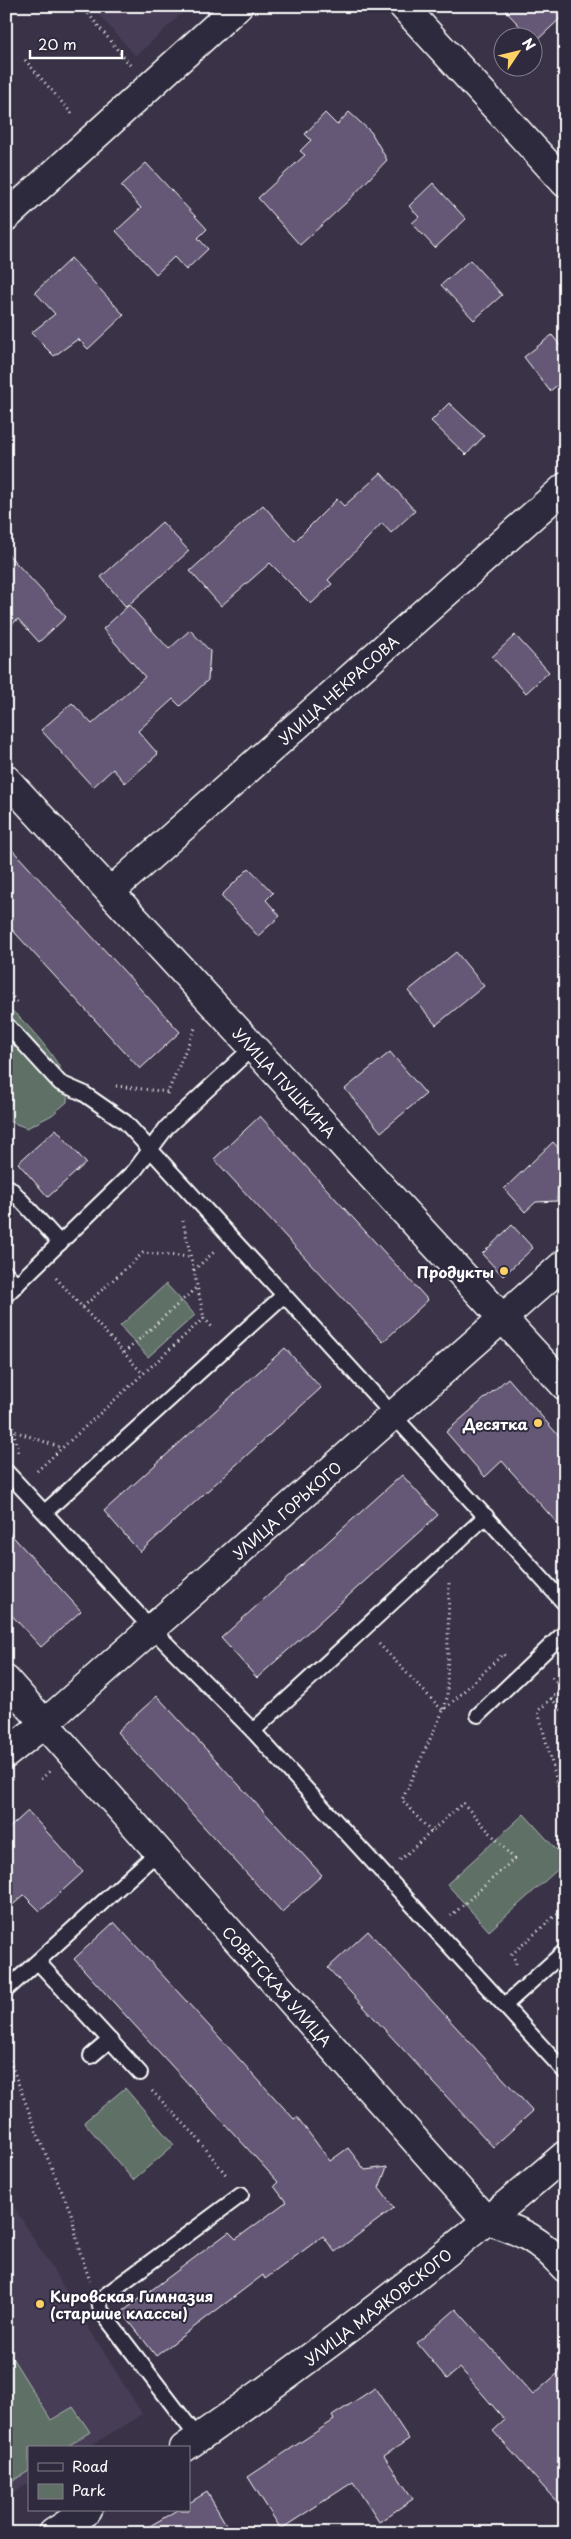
<svg xmlns="http://www.w3.org/2000/svg" width="571" height="2539" font-family="'Playpen Sans',sans-serif">
<style>
.built{fill:#473e56}
.green{fill:#5f6f66;stroke:#afb7b2}
.building{fill:#655976;stroke:#fff}
.lines{fill:none;stroke-linecap:round;stroke-linejoin:round}
.service-casing{stroke:#fff;stroke-width:18}
.minor-casing{stroke:#fff;stroke-width:31}
.tertiary-casing{stroke:#fff;stroke-width:31}
.path{stroke:#fff;stroke-width:3;stroke-dasharray:1 4;stroke-linecap:butt}
.service{stroke:#2f2a3d;stroke-width:14}
.minor{stroke:#2f2a3d;stroke-width:28}
.tertiary{stroke:#2f2a3d;stroke-width:28}
.poi-dot{fill:#ffd166;stroke:#2f2a3d;stroke-width:2}
.labels{text-anchor:middle;dominant-baseline:central;stroke-width:4;stroke-linejoin:round;paint-order:stroke}
.street-label{font-size:15px;fill:#fff;stroke:#2f2a3d}
.poi-label{font-size:15px;font-weight:bold;fill:#fff;stroke:#2f2a3d;text-anchor:end}
</style>
<rect width="100%" height="100%" fill="#3a3348"/>
<filter id="ink" filterUnits="userSpaceOnUse"><feTurbulence type="fractalNoise" baseFrequency=".02" numOctaves="2"/><feDisplacementMap in="SourceGraphic" scale="10" xChannelSelector="R" yChannelSelector="G"/><feConvolveMatrix kernelMatrix="1 2 1 2 8 2 1 2 1" color-interpolation-filters="sRGB"/></filter>
<g filter="url(#ink)">
<g class="built">
<path d="M91,6H190L136,56Z"/>
<path d="M6,2194L142,2414L87,2448H29V2483L6,2497Z"/>
</g>
<g class="green">
<path d="M6,1006C26,1021 59,1059 67,1083C68,1089 67,1096 67,1102L52,1115L27,1128L6,1120Z"/>
<path d="M166,1284L195,1315L148,1357L120,1326Z"/>
<path d="M524,1814L565,1859V1863L489,1931L447,1884Z"/>
<path d="M125,2088L174,2145L133,2180L84,2122Z"/>
<path d="M6,2348L51,2420L73,2407L90,2432L65,2448H29V2471L6,2485Z"/>
</g>
<g class="building">
<path d="M501,6H565V14L535,42L534,38H531Z"/>
<path d="M349,112L371,132L387,160L348,201L300,245L258,198L305,155L300,151L311,140L305,134L325,113L337,125Z"/>
<path d="M146,163L207,229L198,238L208,249L186,270L174,257L156,274L116,231L141,208L121,186Z"/>
<path d="M433,183L466,219L435,248L412,223L419,217L409,206Z"/>
<path d="M71,258L124,315L88,349L78,339L54,356L31,333L55,314L35,292Z"/>
<path d="M470,260L502,295L474,320L441,285Z"/>
<path d="M552,335L565,352V379L550,391L524,357Z"/>
<path d="M449,403L484,436L466,455L431,421Z"/>
<path d="M381,473L415,511L391,533L382,523L328,580L332,584L311,604L270,563L221,606L190,571L263,505L295,541L337,499L344,506Z"/>
<path d="M162,522L189,551L126,607L101,577Z"/>
<path d="M6,552L66,617L39,642L18,619L6,629Z"/>
<path d="M129,605L169,649L190,630L210,651L208,680L180,706L173,699L138,731L158,754L125,783L113,769L93,787L41,730L72,703L92,724L145,677L103,629Z"/>
<path d="M515,635L549,672L526,693L492,657Z"/>
<path d="M6,843L180,1032L140,1069L6,923Z"/>
<path d="M249,868L273,893L266,900L280,916L258,936L221,896Z"/>
<path d="M456,952L484,986L436,1025L408,991Z"/>
<path d="M390,1052L426,1094L381,1132L345,1089Z"/>
<path d="M260,1116L428,1300L383,1342L214,1159Z"/>
<path d="M56,1129L86,1163L48,1197L18,1163Z"/>
<path d="M553,1142L565,1155V1175L558,1181L557,1201L536,1202L525,1212L504,1189Z"/>
<path d="M512,1225L533,1248L503,1276L482,1254Z"/>
<path d="M285,1348L321,1388L140,1552L104,1511Z"/>
<path d="M508,1378L565,1443V1532L502,1461L485,1477L446,1432Z"/>
<path d="M402,1475L438,1515L257,1678L221,1638Z"/>
<path d="M6,1529L81,1611L41,1647L6,1609Z"/>
<path d="M157,1696L322,1875L282,1912L117,1732Z"/>
<path d="M28,1811L83,1872L40,1911L24,1895L6,1911V1831Z"/>
<path d="M114,1922L294,2119L297,2117L330,2161L348,2148L365,2170L387,2167L379,2188L394,2208L335,2252L323,2236L265,2279L263,2275L156,2356L122,2312L229,2232L236,2239L286,2202L274,2186L278,2182L74,1959Z"/>
<path d="M368,1931L533,2111L493,2147L328,1968Z"/>
<path d="M456,2309L533,2395L565,2367V2511L493,2431L505,2420L460,2368L447,2379L417,2343Z"/>
<path d="M375,2388L409,2439L384,2456L413,2499L379,2522L353,2482L281,2529L248,2477L334,2420L332,2416Z"/>
<path d="M207,2492L231,2533H138L177,2510H189V2503Z"/>
</g>
<g class="lines">
<g class="service-casing">
<g id="service">
<path d="M6,1024L60,1083L83,1093L125,1122L284,1295"/>
<path d="M6,1191L10,1188L60,1243"/>
<path d="M6,1273L17,1285"/>
<path d="M6,1295L135,1170L167,1127L253,1047"/>
<path d="M6,1471L152,1629L253,1731L565,2072"/>
<path d="M45,1512L284,1295L565,1604"/>
<path d="M478,1715L565,1632"/>
<path d="M253,1731L486,1516"/>
<path d="M38,1962L140,2073"/>
<path d="M6,1990L159,1851"/>
<path d="M505,2005L565,1951"/>
<path d="M91,2056L110,2040"/>
<path d="M198,2438L101,2311L99,2300L241,2195"/>
</g>
</g>
<g class="minor-casing">
<g id="minor">
<path d="M403,6L565,183"/>
<path id="s1" d="M6,779L565,1386"/>
<path id="s2" d="M110,892L565,487"/>
<path id="s3" d="M6,1754L45,1723L565,1263"/>
<path d="M486,2220C522,2231 539,2239 565,2268"/>
</g>
</g>
<g class="tertiary-casing">
<g id="tertiary">
<path d="M6,217L238,6"/>
<path id="s4" d="M6,1680L486,2220"/>
<path id="s5" d="M184,2448C315,2357 444,2259 565,2155"/>
<path d="M53,2533L88,2510"/>
</g>
</g>
<g class="path">
<path d="M82,6L130,65"/>
<path d="M25,60L74,116"/>
<path d="M6,165L13,172"/>
<path d="M6,990L19,1004"/>
<path d="M116,1086L169,1092"/>
<path d="M167,1094L195,1028"/>
<path d="M194,1270L214,1252"/>
<path d="M56,1278L143,1374"/>
<path d="M83,1307L143,1253L191,1257"/>
<path d="M204,1318L214,1329"/>
<path d="M124,1353L197,1287"/>
<path d="M6,1397L18,1452"/>
<path d="M6,1428L62,1448"/>
<path d="M37,1471L204,1318L183,1221"/>
<path d="M379,1644L443,1711L447,1698L449,1583"/>
<path d="M552,1677L562,1688L538,1711L565,1812"/>
<path d="M551,1698L565,1714"/>
<path d="M41,1779L50,1771"/>
<path d="M431,1832L402,1800L443,1711L503,1654L506,1657"/>
<path d="M400,1860L463,1803L514,1859L451,1916"/>
<path d="M516,1964L512,1954L565,1907"/>
<path d="M6,2051L39,2138L71,2213L80,2252L90,2281"/>
<path d="M152,2091L194,2134L227,2176"/>
</g>
<use href="#service" class="service"/>
<use href="#minor" class="minor"/>
<use href="#tertiary" class="tertiary"/>
</g>
</g>
<g class="poi-dot">
<circle cx="504" cy="1271" r="5"/>
<circle cx="538" cy="1423" r="5"/>
<circle cx="40" cy="2304" r="5"/>
</g>
<g class="labels">
<g class="street-label">
<text stroke="none"><textPath href="#s2" startOffset="305">УЛИЦА НЕКРАСОВА</textPath></text>
<text stroke="none"><textPath href="#s1" startOffset="412">УЛИЦА ПУШКИНА</textPath></text>
<text stroke="none"><textPath href="#s3" startOffset="372">УЛИЦА ГОРЬКОГО</textPath></text>
<text stroke="none"><textPath href="#s4" startOffset="409">СОВЕТСКАЯ УЛИЦА</textPath></text>
<text stroke="none"><textPath href="#s5" startOffset="240">УЛИЦА МАЯКОВСКОГО</textPath></text>
</g>
<g class="poi-label">
<text x="494" y="1271">Продукты</text>
<text x="528" y="1423">Десятка</text>
<text x="50" y="2295" text-anchor="start">Кировская Гимназия<tspan x="50" dy="17">(старшие классы)</tspan></text>
</g>
</g>
<rect width="571" height="2539" fill="none" stroke="#2f2a3d" stroke-width="25"/>
<rect x="12" y="12" width="546" height="2514" fill="none" stroke="#fff" stroke-width="2" filter="url(#ink)"/>
<rect x="28" y="2446" width="162" height="65" fill="#2f2a3d" stroke="#827f8b"/>
<rect x="38" y="2463" width="25" height="8" fill="#2f2a3d" stroke="#827f8b"/>
<text x="72" y="2472" font-size="15" fill="#ffffff">Road</text>
<rect x="38" y="2484" width="25" height="15" fill="#5f6f66" stroke="#827f8b"/>
<text x="72" y="2496" font-size="15" fill="#ffffff">Park</text>
<g transform="translate(518 52) rotate(55)"><circle r="24" fill="#2f2a3d" stroke="#827f8b"/>
<path d="M0-4L9 19L0 12L-9 19Z" fill="#ffd166"/>
<text y="-8" font-size="14" font-weight="bold" text-anchor="middle" fill="#ffffff">N</text>
</g>
<path d="M30 50v8h92v-8" fill="none" stroke="#ffffff" stroke-width="2.5"/>
<text x="38" y="50" font-size="15" fill="#ffffff" stroke="#2f2a3d" stroke-width="4" paint-order="stroke">20 m</text>
</svg>
